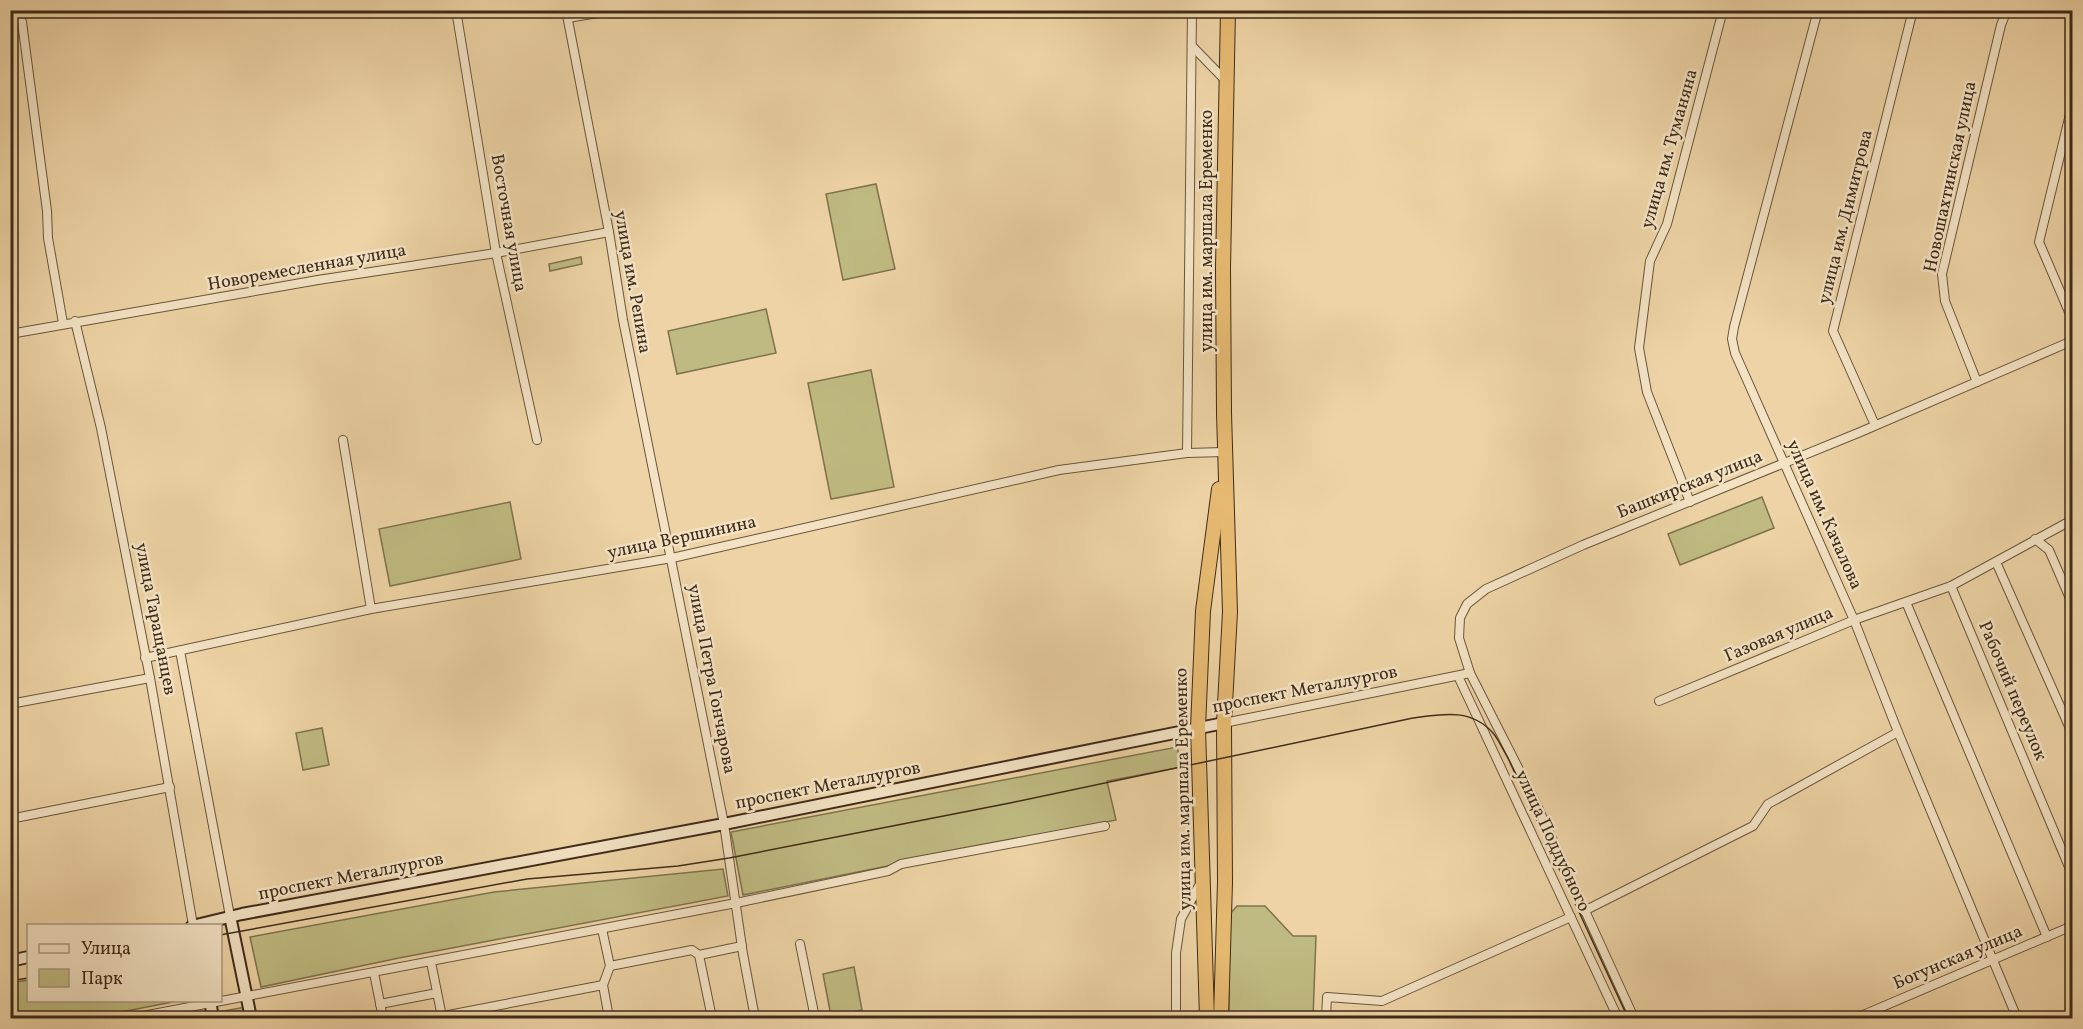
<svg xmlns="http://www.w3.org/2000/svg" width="2083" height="1029" font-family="Vollkorn,serif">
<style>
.green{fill:#bfba81;stroke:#7f724d;stroke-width:1.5}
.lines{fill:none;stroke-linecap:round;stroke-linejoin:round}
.street-casing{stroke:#6a553c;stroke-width:10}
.secondary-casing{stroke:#3f2b19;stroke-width:14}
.highway-casing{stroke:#3f2b19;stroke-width:16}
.street{stroke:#f3e2c4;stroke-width:8}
.secondary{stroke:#f3e2c4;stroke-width:10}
.highway{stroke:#e6ba72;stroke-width:14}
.tram{stroke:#3f2b19;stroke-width:1.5}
.labels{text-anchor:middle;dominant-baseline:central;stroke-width:5;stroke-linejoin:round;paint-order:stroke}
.street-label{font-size:18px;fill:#3f2b19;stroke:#f3e2c4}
</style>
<rect width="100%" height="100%" fill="#edd3a5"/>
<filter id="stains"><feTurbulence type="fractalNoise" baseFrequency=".00333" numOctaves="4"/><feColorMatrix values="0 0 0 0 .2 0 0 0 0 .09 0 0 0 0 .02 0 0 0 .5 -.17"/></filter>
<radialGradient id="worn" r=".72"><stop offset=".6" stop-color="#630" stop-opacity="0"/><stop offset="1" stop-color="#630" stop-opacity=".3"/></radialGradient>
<g class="green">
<path d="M876,184L895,269L843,280L826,194Z"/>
<path d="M581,257L582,264L550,271L549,264Z"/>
<path d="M766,309L776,353L677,374L668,331Z"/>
<path d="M871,370L894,487L831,499L808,383Z"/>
<path d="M1762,497L1774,528L1680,565L1668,534Z"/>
<path d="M510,502L521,559L390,586L379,529Z"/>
<path d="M322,728L329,765L303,770L296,733Z"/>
<path d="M1177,747L1182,767L1107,781L1116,820L743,895L731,832Z"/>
<path d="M723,869L728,896L399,958L261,987L250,937L494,892Z"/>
<path d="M1237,906H1265L1293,936H1316L1313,1018H1229V915Z"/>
<path d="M854,967L862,1010L831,1016L823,974Z"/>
<path d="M28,980V1000L178,1001L90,1018H11V983Z"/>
<path d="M245,1007L247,1018H219L218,1012Z"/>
</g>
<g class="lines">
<g class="street-casing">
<g id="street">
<path d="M456,10L496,253L537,440"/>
<path d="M566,10L609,232L623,320L724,824L743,954L755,1018"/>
<path d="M1818,10L1734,327L1732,339L1735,353L1854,620L1898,732L2017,1018"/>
<path d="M2070,10L2072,12"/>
<path d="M17,12L22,22L47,211L48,238L63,323"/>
<path d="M568,18L615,10"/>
<path d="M1192,46L1226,81"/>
<path d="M2072,106L2039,242L2072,319"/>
<path d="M75,321L101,428L150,678L193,925"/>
<path d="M10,334L318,280L496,253L609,232"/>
<path d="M1977,382L1945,301L1942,274L2001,25L2007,10"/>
<path d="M1875,425L1833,331L1913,10"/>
<path d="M343,440L371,609"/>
<path d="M1187,453L1192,10"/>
<path d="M1690,502L1647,392L1639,348L1650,261L1667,224L1723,10"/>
<path d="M2035,539L2049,550L2072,603"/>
<path d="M1996,562L2072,733"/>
<path d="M1951,586L2072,874"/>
<path d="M1906,602L2047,937"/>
<path d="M180,651L230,916"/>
<path d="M145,658L371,609L672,558L1059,470L1187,453L1224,452"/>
<path d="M1458,676L1618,1018"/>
<path d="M1659,701L1854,620L1951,586L2072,520"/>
<path d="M10,704L150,678"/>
<path d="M1224,723L1470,673"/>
<path d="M10,819L170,787"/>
<path d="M1584,911L1753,826L1768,804L1898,732"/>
<path d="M602,929L610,966L603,985L609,1018"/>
<path d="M800,944L815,1018"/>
<path d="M699,955L742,946"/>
<path d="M431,962L442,1017"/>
<path d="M610,966L692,950L699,955L712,1018"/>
<path d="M374,973L383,1018"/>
<path d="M380,1004L437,993"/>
<path d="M132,1018L736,903L888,871L901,864L1105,826"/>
<path d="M433,1018L603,985"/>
<path d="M1176,1018V953L1181,919L1201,882"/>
<path d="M1326,1018L1327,997L1382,1001L1571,917"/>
<path d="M1634,1018L1534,799L1470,673L1459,638L1460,618L1467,604L1486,589L1583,545L1858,433L2072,341"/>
<path d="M1856,1018L2072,926"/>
</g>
</g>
<g class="secondary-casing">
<g id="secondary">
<path d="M230,916L251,1018"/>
<path d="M192,926L242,914L724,824L1224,723"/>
<path d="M10,961L28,957"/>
<path d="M210,1000L213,1018"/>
</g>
</g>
<g class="highway-casing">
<g id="highway">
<path d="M1207,1018L1198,728L1203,611L1219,489"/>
<path d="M1221,1018L1225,882L1224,723L1230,612L1224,413L1223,268L1228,10"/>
</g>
</g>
<use href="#street" class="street"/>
<use href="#secondary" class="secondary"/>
<use href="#highway" class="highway"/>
<g class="tram">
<path d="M220,935L527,879L678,866L729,858L1010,803L1413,718C1442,714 1471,708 1493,733C1499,740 1503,750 1508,758L1628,1018"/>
<path d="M10,981L28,978"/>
</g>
</g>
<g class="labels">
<g class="street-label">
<text transform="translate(1670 149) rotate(-74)">улица им. Туманяна</text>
<text transform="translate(1951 177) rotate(-78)">Новошахтинская улица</text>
<text transform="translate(1846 217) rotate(-76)">улица им. Димитрова</text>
<text transform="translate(508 223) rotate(80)">Восточная улица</text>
<text transform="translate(1207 231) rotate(-90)">улица им. маршала Еременко</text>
<text transform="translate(307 268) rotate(-10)">Новоремесленная улица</text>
<text transform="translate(632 282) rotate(80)">улица им. Репина</text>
<text transform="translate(1690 485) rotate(-22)">Башкирская улица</text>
<text transform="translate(1824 515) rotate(66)">улица им. Качалова</text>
<text transform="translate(682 538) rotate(-12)">улица Вершинина</text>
<text transform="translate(155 619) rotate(79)">улица Таращанцев</text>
<text transform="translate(1779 635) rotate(-23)">Газовая улица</text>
<text transform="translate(711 679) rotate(79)">улица Петра Гончарова</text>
<text transform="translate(1305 690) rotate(-11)">проспект Металлургов</text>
<text transform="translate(2012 691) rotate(67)">Рабочий переулок</text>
<text transform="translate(828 786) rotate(-11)">проспект Металлургов</text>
<text transform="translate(1184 789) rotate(-91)">улица им. маршала Еременко</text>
<text transform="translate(1552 841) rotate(65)">улица Поддубного</text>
<text transform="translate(351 877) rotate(-11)">проспект Металлургов</text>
<text transform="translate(1958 958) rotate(-23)">Богунская улица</text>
</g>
</g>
<rect width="2083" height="1029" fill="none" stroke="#edd3a5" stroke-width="36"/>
<rect x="12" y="12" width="2059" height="1005" fill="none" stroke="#3f2b19" stroke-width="3"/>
<rect x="18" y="18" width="2047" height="993" fill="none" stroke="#3f2b19" stroke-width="1.5"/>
<rect x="27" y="924" width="195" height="78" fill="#f3e2c4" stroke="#ab9980" stroke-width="1.5"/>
<rect x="39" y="944" width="30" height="9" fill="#f3e2c4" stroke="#ab9980" stroke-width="1.5"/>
<text x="81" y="954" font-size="18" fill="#3f2b19">Улица</text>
<rect x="39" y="969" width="30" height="18" fill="#bfba81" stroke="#ab9980" stroke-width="1.5"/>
<text x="81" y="984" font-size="18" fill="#3f2b19">Парк</text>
<rect width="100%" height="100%" filter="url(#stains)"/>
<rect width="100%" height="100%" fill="url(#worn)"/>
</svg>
